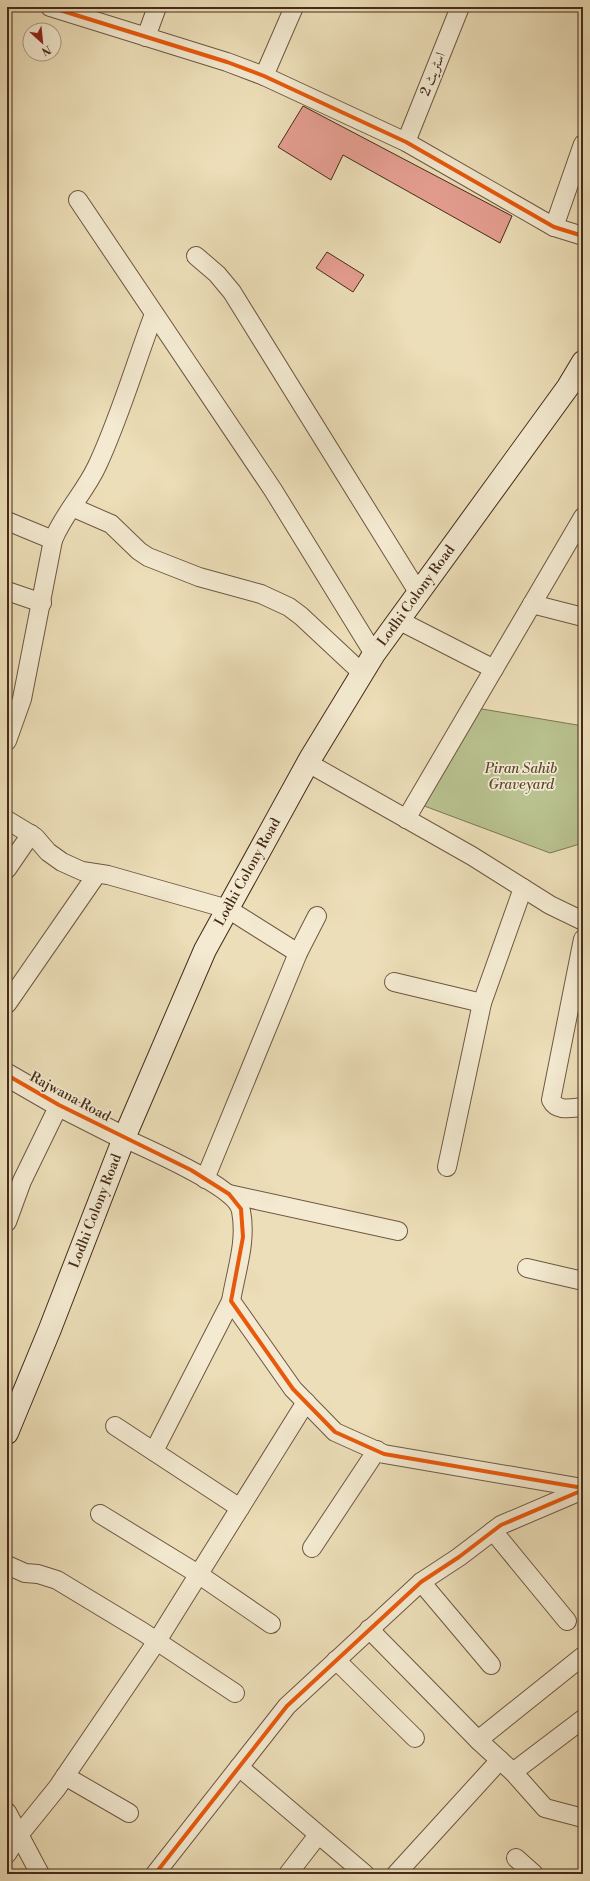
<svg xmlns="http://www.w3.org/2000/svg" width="590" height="1881" font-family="'Libre Bodoni',Amiri,serif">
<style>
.green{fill:#b8c18f;stroke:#7e7654}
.building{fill:#e59e91;stroke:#452a19}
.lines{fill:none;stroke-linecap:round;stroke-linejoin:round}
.minor-casing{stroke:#6f5741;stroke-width:20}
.tertiary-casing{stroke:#6f5741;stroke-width:24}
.secondary-casing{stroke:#452a19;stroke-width:24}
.minor{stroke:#f3ead1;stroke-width:18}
.tertiary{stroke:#f3ead1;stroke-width:22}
.secondary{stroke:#f3ead1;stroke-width:22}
.cycleway-casing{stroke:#f3ead1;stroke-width:6}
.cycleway{stroke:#e8590c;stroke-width:4}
.labels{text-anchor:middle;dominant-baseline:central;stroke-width:3.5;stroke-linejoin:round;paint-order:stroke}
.street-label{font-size:14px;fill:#452a19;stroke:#f3ead1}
.park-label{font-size:14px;font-style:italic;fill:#5c4831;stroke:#f3ead1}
</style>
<rect width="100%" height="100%" fill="#ecdeb8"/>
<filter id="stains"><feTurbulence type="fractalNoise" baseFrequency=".005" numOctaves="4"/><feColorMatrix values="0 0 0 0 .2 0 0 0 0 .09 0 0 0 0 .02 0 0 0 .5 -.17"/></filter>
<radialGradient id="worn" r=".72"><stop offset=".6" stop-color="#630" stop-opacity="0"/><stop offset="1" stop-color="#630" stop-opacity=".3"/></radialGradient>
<path class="green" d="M476,708L583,726V843L550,853L419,804Z"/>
<g class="building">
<path d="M303,106L512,216L500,243L343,155L331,180L278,147Z"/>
<path d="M327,252L364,275L353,292L316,268Z"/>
</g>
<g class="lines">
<g class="minor-casing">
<g id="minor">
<path d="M50,7L227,62L264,76L406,142L554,227L583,236"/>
<path d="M146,37L157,7"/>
<path d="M264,76L294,7"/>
<path d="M406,142L460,7"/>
<path d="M78,200L273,490L374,654"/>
<path d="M554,227L583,144"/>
<path d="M196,256L217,274L232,292L418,592"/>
<path d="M72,507L111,524L139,551L148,557L199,577L261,594L289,607L301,616L362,673"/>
<path d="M7,521L53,540"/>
<path d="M7,591L42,603"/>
<path d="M532,604L583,617"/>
<path d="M398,620L494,669"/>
<path d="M7,741L22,699L53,540C64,513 85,492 97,466C120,417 135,364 154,314"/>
<path d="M308,763L472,856L550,905L583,921"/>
<path d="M406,819L583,517"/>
<path d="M7,820L35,837L48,852L62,862L82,871L108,875L228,909L298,953"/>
<path d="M7,869L31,834"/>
<path d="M583,939L551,1100C557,1112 571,1108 583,1107"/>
<path d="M394,982L482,1003"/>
<path d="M7,1004L97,874"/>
<path d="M124,1138C147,1149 237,1187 241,1211C247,1241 236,1271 231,1301L293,1389L335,1432L384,1454L583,1488"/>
<path d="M447,1167L482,1003L523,888"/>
<path d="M205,1179L298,953L317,916"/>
<path d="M229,1194L398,1231"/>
<path d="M7,1222L22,1181L59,1105"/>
<path d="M527,1268L583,1281"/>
<path d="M115,1426L240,1508"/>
<path d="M154,1451L231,1301"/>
<path d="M100,1514L198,1574L271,1624"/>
<path d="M493,1531L567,1621"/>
<path d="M312,1548L377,1450"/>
<path d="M7,1565L25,1573L38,1574L57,1580L143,1632L235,1693"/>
<path d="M421,1582L491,1665"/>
<path d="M369,1629L478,1740L513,1772L545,1808L583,1818"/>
<path d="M336,1660L415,1738"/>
<path d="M478,1740L583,1656"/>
<path d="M239,1767L365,1874"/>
<path d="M513,1772L583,1719"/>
<path d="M65,1776L129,1813"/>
<path d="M7,1812L40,1874"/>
<path d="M7,1854L19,1835L57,1788L157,1641L306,1402"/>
<path d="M516,1858L534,1874"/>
<path d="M155,1874L287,1706L421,1582L459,1557L501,1525L583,1490"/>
<path d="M288,1874L318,1835"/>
<path d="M396,1874L500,1760"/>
</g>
</g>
<g class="tertiary-casing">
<path id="tertiary" d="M7,1075L59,1105L124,1138"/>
</g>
<g class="secondary-casing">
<g id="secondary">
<path id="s1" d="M7,1433L50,1329L124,1138L205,950L310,759L374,654L568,387L583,362"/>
</g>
</g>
<use href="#minor" class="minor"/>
<use href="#tertiary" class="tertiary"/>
<use href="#secondary" class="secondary"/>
<g class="cycleway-casing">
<g id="cycleway">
<path d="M50,7L227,62L264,76L406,142L554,227L583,236"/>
<path d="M7,1075L59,1105L191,1170L229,1194L241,1209L243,1237L231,1301L293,1389L335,1432L384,1454L583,1488"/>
<path d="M155,1874L287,1706L421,1582L459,1557L501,1525L583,1490"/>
</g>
</g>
<use href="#cycleway" class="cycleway"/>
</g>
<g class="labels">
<g class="street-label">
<text transform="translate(433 74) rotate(-68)">اسٹریٹ 2</text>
<text stroke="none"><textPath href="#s1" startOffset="935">Lodhi Colony Road</textPath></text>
<text stroke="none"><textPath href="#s1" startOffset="611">Lodhi Colony Road</textPath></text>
<text transform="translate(70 1097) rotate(28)">Rajwana Road</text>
<text stroke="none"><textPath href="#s1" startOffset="239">Lodhi Colony Road</textPath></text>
</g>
<g class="park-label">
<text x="521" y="769">Piran Sahib<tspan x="521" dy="16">Graveyard</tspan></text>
</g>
</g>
<rect width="590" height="1881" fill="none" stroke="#ecdeb8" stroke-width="24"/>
<rect x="8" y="8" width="574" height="1865" fill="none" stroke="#452a19" stroke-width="2"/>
<rect x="12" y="12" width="566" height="1857" fill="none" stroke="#452a19"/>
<g transform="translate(42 42) rotate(153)"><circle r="19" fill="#f3ead1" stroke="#ad9d87"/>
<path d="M0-3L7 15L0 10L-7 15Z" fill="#8f2418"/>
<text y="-6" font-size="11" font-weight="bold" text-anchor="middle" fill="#452a19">N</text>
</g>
<rect width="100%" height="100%" filter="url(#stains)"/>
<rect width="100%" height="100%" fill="url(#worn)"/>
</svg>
